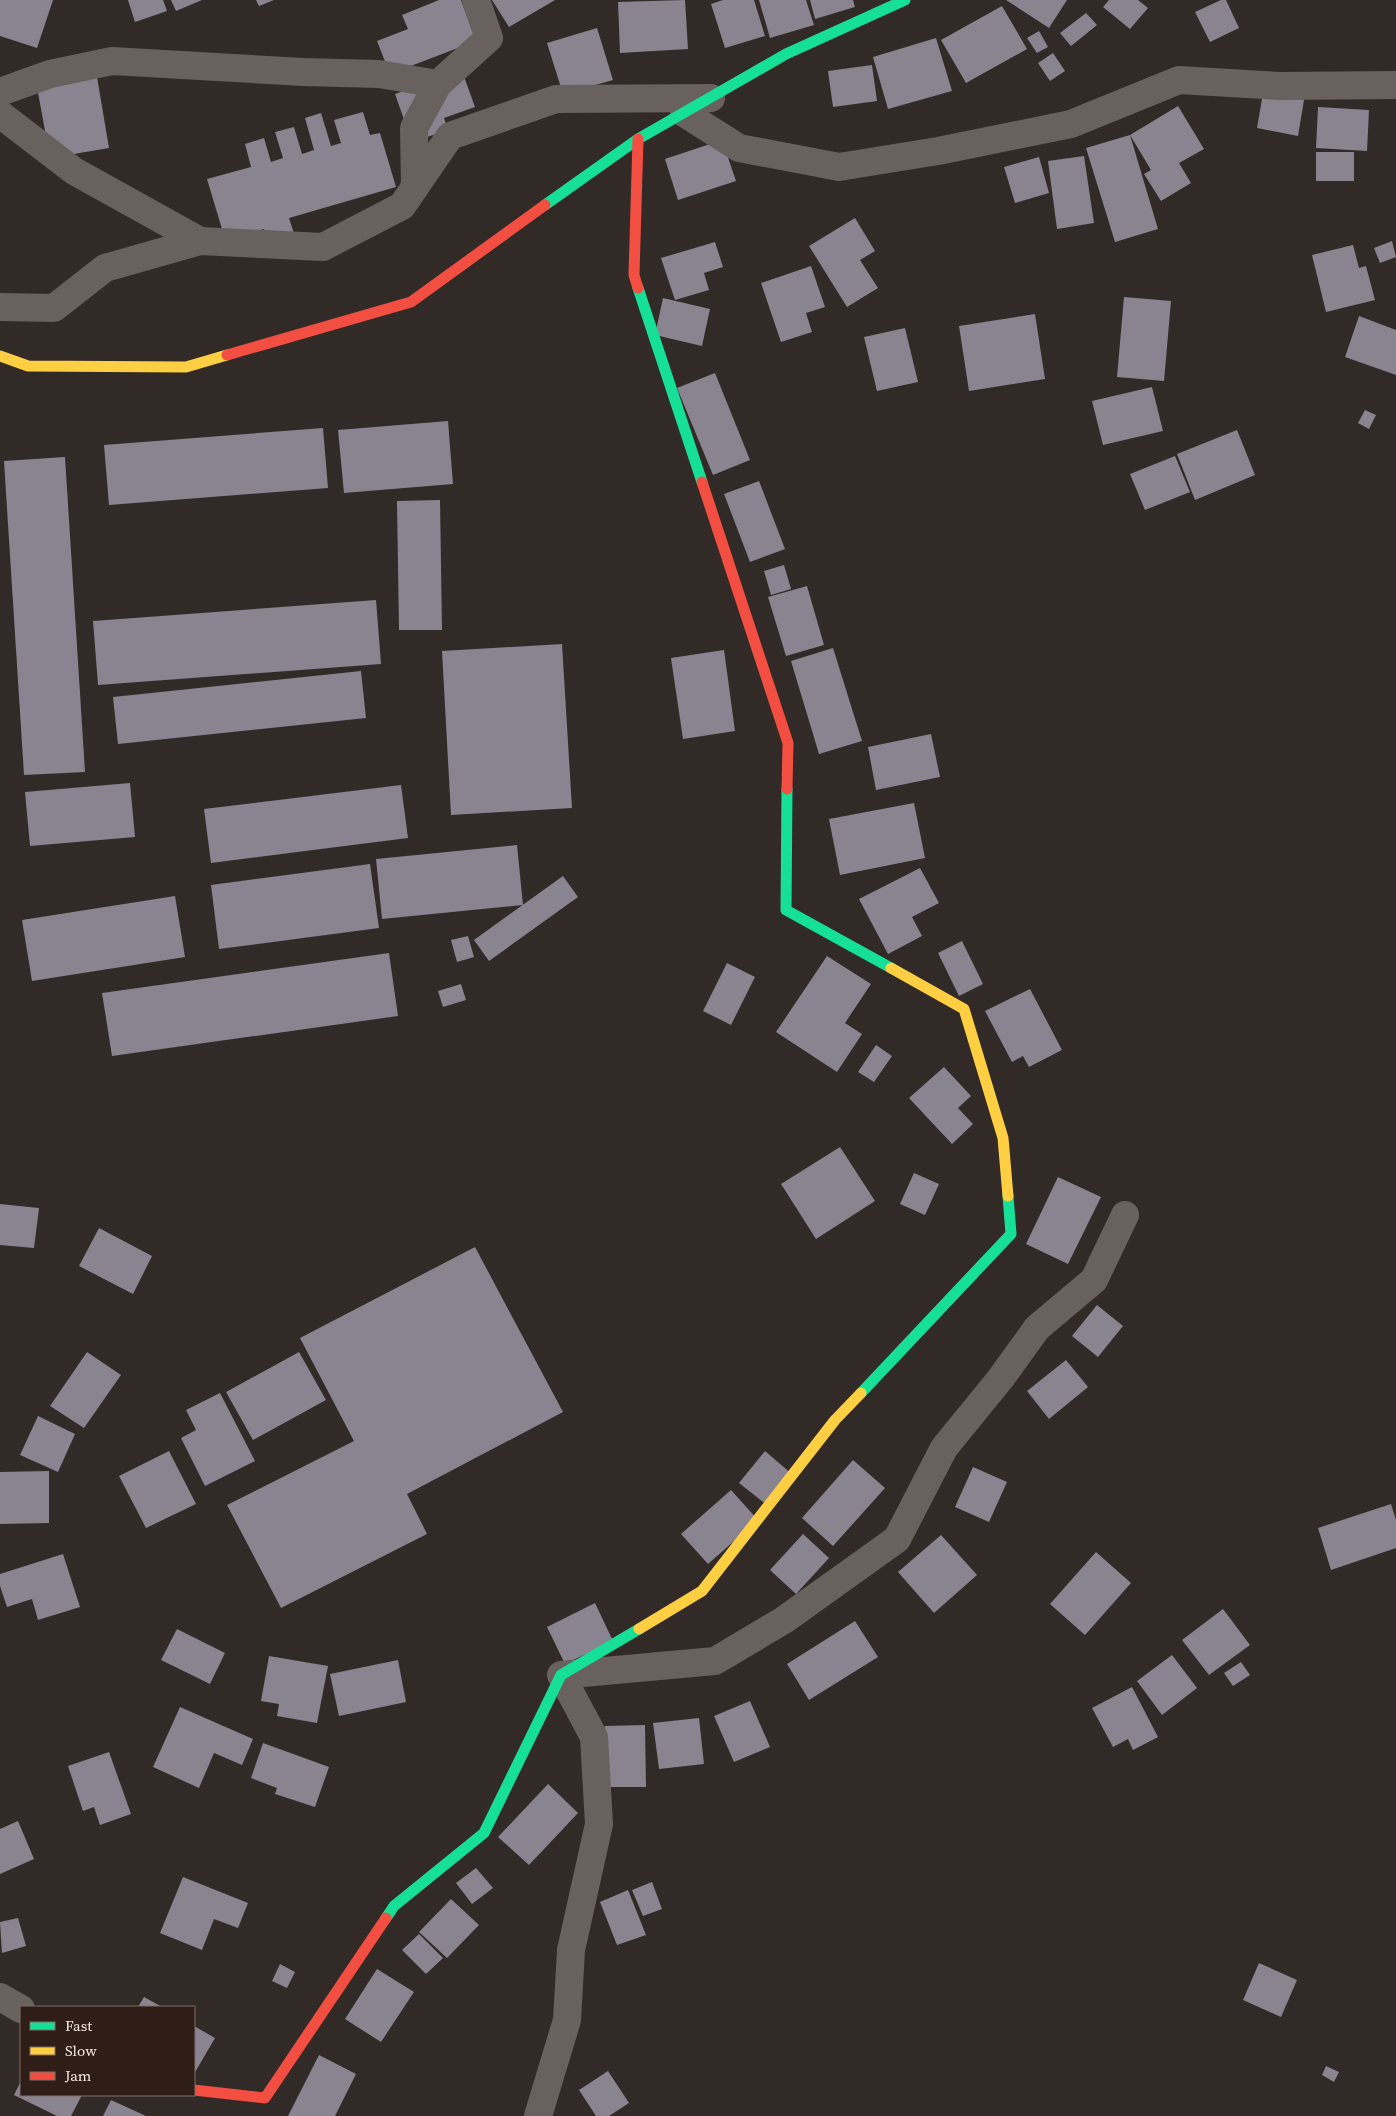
<svg xmlns="http://www.w3.org/2000/svg" width="1396" height="2116" font-family="'Source Serif 4',serif">
<style>
.building{fill:#8a8390}
.lines{fill:none;stroke-linecap:round;stroke-linejoin:round}
.street{stroke:#68615d;stroke-width:28}
.fast{stroke:#16e098;stroke-width:11}
.slow{stroke:#ffcf43;stroke-width:11}
.jam{stroke:#f24e42;stroke-width:11}
</style>
<rect width="100%" height="100%" fill="#322a26"/>
<g class="building">
<path d="M0,0H53L37,48L0,36Z"/>
<path d="M128,0H163L167,11L135,22Z"/>
<path d="M171,0H202L176,11Z"/>
<path d="M256,0H274L259,6Z"/>
<path d="M439,0H461L476,41L390,74L377,41L408,29L402,15Z"/>
<path d="M492,0H555L509,27Z"/>
<path d="M685,0L688,49L620,53L618,2Z"/>
<path d="M723,0H754L765,36L725,48L711,4Z"/>
<path d="M759,0H806L814,25L770,38Z"/>
<path d="M810,0H853L855,7L815,19Z"/>
<path d="M1006,0H1067L1049,28Z"/>
<path d="M1109,0H1138L1148,8L1130,29L1103,7Z"/>
<path d="M1221,0H1226L1239,28L1210,42L1195,12Z"/>
<path d="M1002,6L1027,49L966,83L941,40Z"/>
<path d="M1086,13L1097,25L1071,46L1060,33Z"/>
<path d="M597,28L613,80L563,94L547,43Z"/>
<path d="M1039,31L1048,47L1037,53L1027,38Z"/>
<path d="M936,38L952,91L888,109L873,57Z"/>
<path d="M1053,53L1065,71L1050,81L1038,63Z"/>
<path d="M872,65L877,101L833,107L828,71Z"/>
<path d="M462,71L475,107L444,118L448,130L412,142L395,94Z"/>
<path d="M97,77L109,148L50,158L37,87Z"/>
<path d="M1263,93L1304,100L1298,136L1257,128Z"/>
<path d="M1178,106L1204,149L1179,163L1191,183L1161,201L1144,174L1151,170L1130,135L1158,229L1115,242L1086,148L1130,135Z"/>
<path d="M1318,107L1369,110L1367,151L1316,148Z"/>
<path d="M363,112L370,135L380,133L396,187L289,218L296,240L270,247L264,229L225,239L207,179L251,167L245,144L264,138L271,162L283,158L275,132L294,127L302,154L314,150L305,118L321,113L331,146L341,143L334,120Z"/>
<path d="M722,140L736,181L678,200L665,159Z"/>
<rect x="1316" y="152" width="38" height="29"/>
<path d="M1084,156L1094,223L1057,229L1048,161Z"/>
<path d="M1039,157L1049,193L1015,203L1004,167Z"/>
<path d="M855,218L875,251L860,260L878,288L847,307L809,246Z"/>
<path d="M1392,241L1396,257L1380,263L1374,248Z"/>
<path d="M715,242L723,267L704,273L709,290L675,300L661,258Z"/>
<path d="M1353,245L1359,268L1366,266L1375,300L1326,312L1312,255Z"/>
<path d="M811,266L825,307L806,313L812,332L781,342L761,283Z"/>
<path d="M1124,297L1171,301L1164,381L1117,377Z"/>
<path d="M663,298L710,309L702,346L655,335Z"/>
<path d="M1035,314L1045,379L969,391L959,326Z"/>
<path d="M1359,316L1396,330V375L1345,357Z"/>
<path d="M905,328L918,382L877,391L864,337Z"/>
<path d="M715,373L750,460L713,475L677,388Z"/>
<path d="M1152,387L1163,431L1103,445L1092,401Z"/>
<path d="M1365,410L1376,415L1369,429L1358,423Z"/>
<path d="M448,421L453,484L344,493L338,430Z"/>
<path d="M323,428L328,488L109,505L104,445Z"/>
<path d="M1237,430L1255,475L1195,500L1177,454Z"/>
<path d="M1175,456L1190,492L1145,510L1130,474Z"/>
<path d="M65,457L85,772L24,775L4,461Z"/>
<path d="M759,481L785,549L750,562L724,494Z"/>
<path d="M440,500L442,630H399L397,501Z"/>
<path d="M784,565L791,589L771,595L764,571Z"/>
<path d="M807,586L824,645L786,656L768,597Z"/>
<path d="M376,600L381,664L98,685L93,621Z"/>
<path d="M562,644L572,808L451,815L442,651Z"/>
<path d="M833,648L862,741L819,754L791,661Z"/>
<path d="M724,650L735,731L683,739L671,658Z"/>
<path d="M361,671L366,718L118,744L113,697Z"/>
<path d="M931,734L940,777L876,790L868,747Z"/>
<path d="M130,783L135,837L30,846L25,792Z"/>
<path d="M401,785L408,838L211,863L204,809Z"/>
<path d="M914,803L925,858L840,875L829,819Z"/>
<path d="M517,845L523,905L382,919L376,859Z"/>
<path d="M370,864L379,928L219,949L211,885Z"/>
<path d="M920,868L939,903L912,917L922,936L888,954L859,899Z"/>
<path d="M563,876L578,897L489,961L474,940Z"/>
<path d="M175,896L185,957L32,981L22,920Z"/>
<path d="M468,936L474,957L457,962L451,940Z"/>
<path d="M962,941L983,984L959,996L938,953Z"/>
<path d="M389,953L398,1016L112,1056L102,993Z"/>
<path d="M827,956L871,984L845,1023L862,1034L837,1072L776,1032Z"/>
<path d="M727,963L755,977L731,1025L703,1011Z"/>
<path d="M461,984L466,1000L443,1007L438,991Z"/>
<path d="M1030,989L1062,1050L1029,1067L1023,1056L1012,1062L985,1011Z"/>
<path d="M876,1045L892,1056L874,1082L858,1072Z"/>
<path d="M944,1067L971,1096L958,1108L973,1124L952,1144L909,1098Z"/>
<path d="M840,1147L875,1201L816,1239L781,1184Z"/>
<path d="M914,1173L939,1184L925,1215L900,1204Z"/>
<path d="M1058,1177L1101,1197L1068,1264L1026,1244Z"/>
<path d="M0,1204L39,1208L34,1248L0,1245Z"/>
<path d="M99,1228L152,1256L133,1294L79,1266Z"/>
<path d="M475,1247L563,1412L407,1494L427,1534L281,1608L227,1505L354,1441L300,1338Z"/>
<path d="M1097,1305L1123,1326L1098,1357L1072,1336Z"/>
<path d="M87,1352L121,1375L84,1428L50,1406Z"/>
<path d="M299,1352L326,1400L253,1440L226,1392Z"/>
<path d="M1066,1360L1088,1387L1049,1419L1027,1391Z"/>
<path d="M220,1393L255,1461L205,1486L181,1438L196,1430L186,1410Z"/>
<path d="M38,1416L75,1434L58,1472L20,1455Z"/>
<path d="M169,1451L196,1504L146,1528L119,1476Z"/>
<path d="M765,1451L793,1475L768,1506L739,1483Z"/>
<path d="M853,1460L885,1488L833,1546L802,1518Z"/>
<path d="M973,1467L1007,1482L989,1522L955,1507Z"/>
<path d="M49,1471V1523L0,1524V1472Z"/>
<path d="M731,1490L758,1520L708,1564L681,1534Z"/>
<path d="M1391,1504L1396,1520V1548L1331,1570L1318,1528Z"/>
<path d="M803,1534L829,1558L796,1594L770,1570Z"/>
<path d="M941,1535L977,1575L934,1613L898,1572Z"/>
<path d="M1096,1552L1131,1583L1085,1635L1050,1604Z"/>
<path d="M63,1554L80,1607L38,1620L32,1599L7,1607L0,1586V1574Z"/>
<path d="M595,1603L613,1641L565,1664L547,1627Z"/>
<path d="M1223,1609L1250,1645L1209,1675L1182,1640Z"/>
<path d="M855,1621L878,1657L809,1700L787,1664Z"/>
<path d="M177,1629L225,1653L210,1684L161,1660Z"/>
<path d="M1172,1655L1197,1688L1162,1715L1137,1681Z"/>
<path d="M269,1656L328,1666L317,1723L277,1716L279,1704L261,1701Z"/>
<path d="M398,1660L406,1702L339,1716L330,1674Z"/>
<path d="M1241,1662L1250,1675L1233,1686L1224,1673Z"/>
<path d="M1132,1687L1158,1737L1133,1750L1128,1739L1113,1747L1092,1708Z"/>
<path d="M750,1701L770,1747L734,1762L714,1716Z"/>
<path d="M180,1707L253,1739L242,1765L214,1753L199,1788L153,1767Z"/>
<path d="M699,1718L704,1764L659,1769L653,1723Z"/>
<path d="M645,1725L646,1787H605V1726Z"/>
<path d="M263,1743L329,1767L315,1807L275,1794L277,1788L251,1778Z"/>
<path d="M109,1752L131,1814L100,1825L94,1807L83,1811L68,1766Z"/>
<path d="M548,1784L578,1813L529,1865L498,1837Z"/>
<path d="M18,1821L34,1859L0,1874V1829Z"/>
<path d="M476,1868L493,1888L472,1904L456,1883Z"/>
<path d="M183,1877L248,1903L238,1928L214,1919L202,1950L160,1933Z"/>
<path d="M652,1882L662,1909L643,1916L632,1890Z"/>
<path d="M628,1890L646,1935L617,1945L600,1902Z"/>
<path d="M451,1899L479,1925L447,1958L419,1932Z"/>
<path d="M18,1918L26,1946L2,1953L0,1922Z"/>
<path d="M419,1934L443,1958L426,1974L402,1950Z"/>
<path d="M1259,1963L1297,1980L1281,2017L1243,2000Z"/>
<path d="M280,1964L295,1972L287,1988L272,1981Z"/>
<path d="M377,1969L414,1992L381,2042L345,2019Z"/>
<path d="M144,1997L162,2007H138Z"/>
<path d="M194,2026L215,2038L194,2074Z"/>
<path d="M319,2055L356,2074L335,2116H288Z"/>
<path d="M1326,2066L1339,2072L1334,2082L1322,2075Z"/>
<path d="M608,2071L629,2103L609,2116H596L579,2090Z"/>
<path d="M21,2081V2095H82L71,2116H57L14,2095Z"/>
<path d="M111,2100L146,2116H103Z"/>
</g>
<g class="lines">
<g class="street">
<path d="M0,92L50,74L112,61L303,72L379,74L438,84"/>
<path d="M684,113L739,148L839,167L938,151L1071,124L1179,80L1279,86L1396,85"/>
<path d="M0,114L74,171L200,241"/>
<path d="M415,187L414,128L438,84L489,38L476,0"/>
<path d="M0,307L54,308L105,268L200,241L323,247L402,206L450,136L556,99L711,98"/>
<path d="M0,1997L21,2009"/>
<path d="M538,2116L567,2020L571,1950L599,1824L594,1737L561,1675L715,1661L784,1620L897,1539L944,1448L1001,1378L1037,1328L1094,1280L1125,1215"/>
</g>
<g class="fast">
<path d="M545,205L638,139L786,54L905,0"/>
<path d="M638,288L702,482"/>
<path d="M787,789L786,910L891,968"/>
<path d="M861,1393L1011,1234L1008,1196"/>
<path d="M386,1918L394,1906L484,1833L561,1675L639,1629"/>
</g>
<g class="slow">
<path d="M0,356L28,366L186,367L227,355"/>
<path d="M891,968L964,1009L1003,1138L1008,1196"/>
<path d="M639,1629L702,1591L835,1420L861,1393"/>
</g>
<g class="jam">
<path d="M638,139L634,275L638,288"/>
<path d="M227,355L411,302L545,205"/>
<path d="M702,482L788,743L787,789"/>
<path d="M194,2090L265,2098L386,1918"/>
</g>
</g>
<rect x="20" y="2006" width="175" height="90" fill="#2e1e17" stroke="#7e6f69"/>
<rect x="30" y="2022" width="25" height="8" fill="#16e098" stroke="#7e6f69"/>
<text x="65" y="2031" font-size="15" fill="#f5e9e4">Fast</text>
<rect x="30" y="2047" width="25" height="8" fill="#ffcf43" stroke="#7e6f69"/>
<text x="65" y="2056" font-size="15" fill="#f5e9e4">Slow</text>
<rect x="30" y="2072" width="25" height="8" fill="#f24e42" stroke="#7e6f69"/>
<text x="65" y="2081" font-size="15" fill="#f5e9e4">Jam</text>
</svg>
